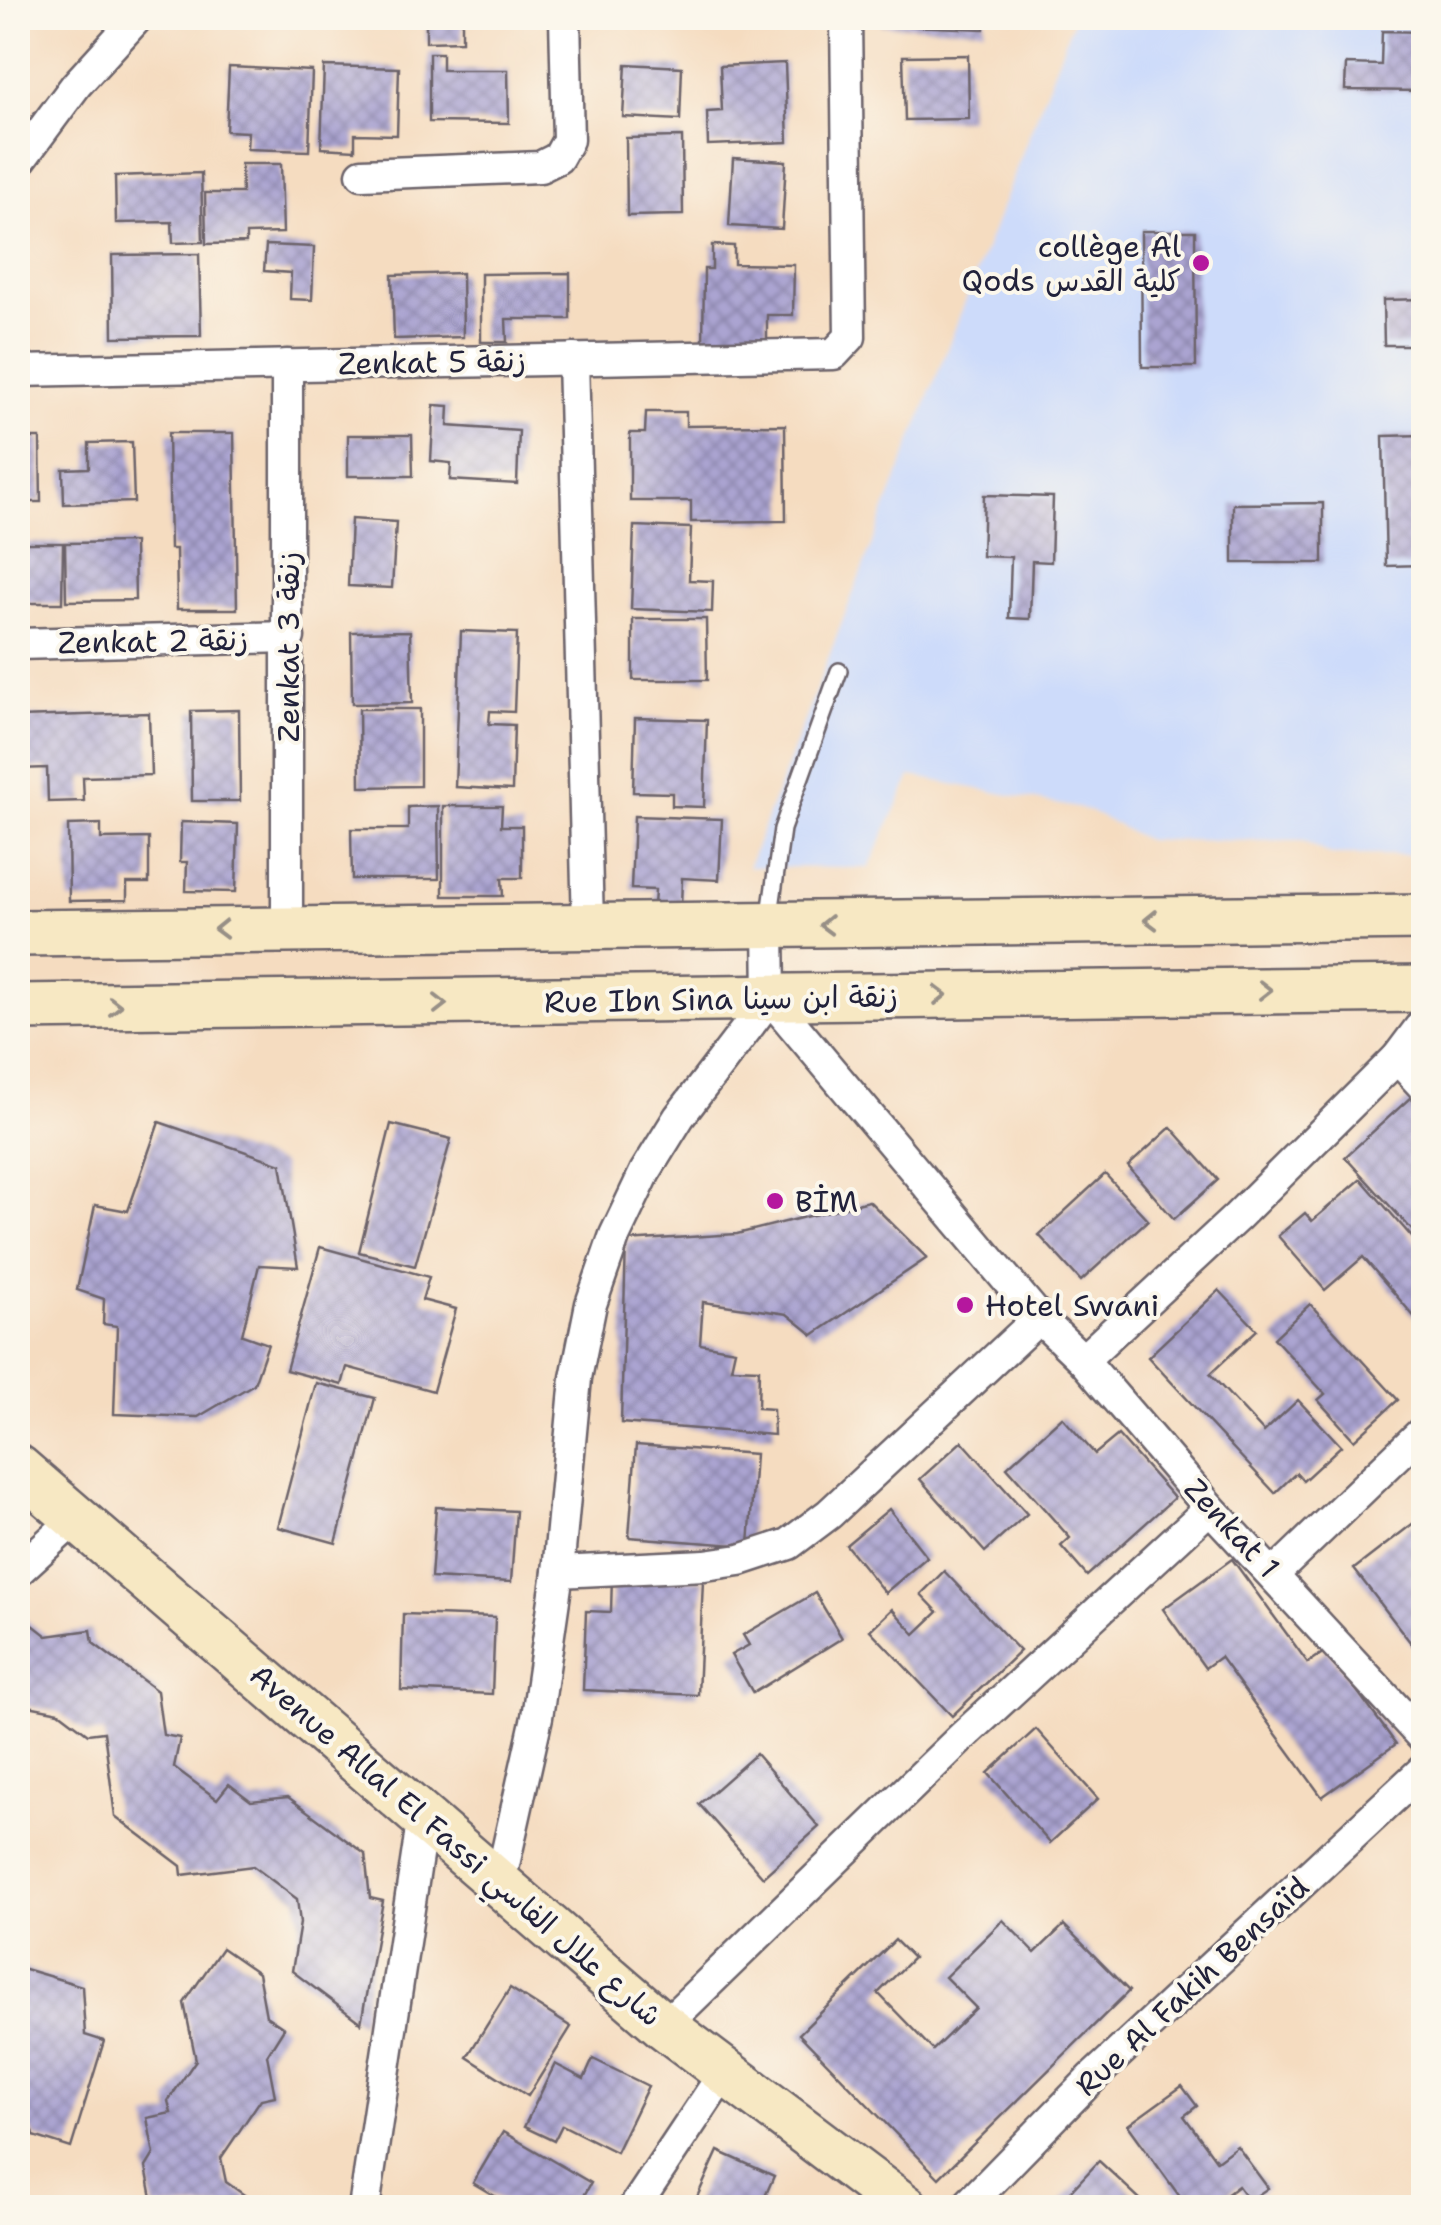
<svg xmlns="http://www.w3.org/2000/svg" width="1441" height="2225" font-family="'Shantell Sans','Playpen Sans Arabic',sans-serif">
<style>
.built{fill:#cddbfa}
.building{fill:url(#building-cross-hatch)}
.lines{fill:none;stroke-linecap:round;stroke-linejoin:round}
.lane-casing{stroke:#6c636a;stroke-width:20}
.street-casing{stroke:#6c636a;stroke-width:35}
.secondary-casing{stroke:#6c636a;stroke-width:50}
.lane{stroke:#fff;stroke-width:15}
.street{stroke:#fff;stroke-width:30}
.secondary{stroke:#f7e8c3;stroke-width:45}
.oneway{stroke:#978f86}
.poi-dot{fill:#b5179e;stroke:#fbf7ec;stroke-width:4}
.labels{text-anchor:middle;dominant-baseline:central;stroke-width:8;stroke-linejoin:round;paint-order:stroke}
.poi-label{font-size:30px;fill:#22223b;stroke:#fbf7ec;text-anchor:start}
.street-label{font-size:30px;fill:#22223b;stroke:#fbf7ec}
</style>
<defs>
<pattern id="building-cross-hatch" width="8" height="8" patternUnits="userSpaceOnUse" patternTransform="scale(2.5)"><rect width="8" height="8" fill="#aba4d1"/><path d="M0 0l8 8M0 8l8-8" fill="none" stroke="#8b85ab"/></pattern>
</defs>
<rect width="100%" height="100%" fill="#fbf7ec"/>
<filter id="ink" filterUnits="userSpaceOnUse"><feTurbulence type="fractalNoise" baseFrequency=".01" numOctaves="2"/><feDisplacementMap in="SourceGraphic" scale="20" xChannelSelector="R" yChannelSelector="G"/><feConvolveMatrix kernelMatrix="1 2 1 2 8 2 1 2 1" color-interpolation-filters="sRGB"/></filter>
<filter id="wash" filterUnits="userSpaceOnUse"><feTurbulence type="fractalNoise" baseFrequency=".0048" numOctaves="4" result="noise"/><feDisplacementMap in="SourceGraphic" scale="40" xChannelSelector="R" yChannelSelector="G"/><feGaussianBlur stdDeviation="2.25" result="paint"/><feColorMatrix in="noise" values="0 0 0 0 0 0 0 0 0 0 0 0 0 0 0 0 0 1.4 0 .05"/><feComposite in="paint" operator="in"/></filter>
<g filter="url(#wash)">
<rect width="100%" height="100%" fill="#f5dcc0"/>
<path class="built" d="M1074,18H1423V855H1331L1303,841L1146,840L1087,810L911,776L869,868L748,867Z"/>
<g id="blocks">
<g class="building">
<path d="M426,18H462V41L426,42Z"/>
<path d="M882,18H985L984,29L881,25Z"/>
<path d="M1382,31L1424,32V91L1345,90L1346,64L1381,65Z"/>
<path d="M429,53H442V70H508L509,123L429,122Z"/>
<path d="M968,55L969,119L905,120L903,56Z"/>
<path d="M785,63L788,142L708,145L707,112L722,111L720,66Z"/>
<path d="M626,64L682,67L680,120L623,117Z"/>
<path d="M324,66L399,68L397,135L355,134V150L321,148Z"/>
<path d="M229,67L312,71L309,151L247,149L248,132L226,131Z"/>
<path d="M682,137L683,215L627,216L626,138Z"/>
<path d="M733,158L786,161L782,229L729,226Z"/>
<path d="M241,164H281L283,233L246,234V243L206,244L205,193H242Z"/>
<path d="M201,173L203,242L173,243L172,222L116,223L115,176Z"/>
<path d="M1141,231H1195L1196,367H1142Z"/>
<path d="M266,245L314,247L312,300L290,299L291,273L264,271Z"/>
<path d="M712,245L734,246V264L794,265L793,315H767V347L703,346L704,269H712Z"/>
<path d="M199,254L201,336L113,337L112,255Z"/>
<path d="M462,273L463,337L394,339L392,275Z"/>
<path d="M570,273V319H506L507,342H481V274Z"/>
<path d="M1424,299V412H1418L1416,345H1384L1383,300Z"/>
<path d="M434,405L449,406L448,426L519,431L517,484L450,480L451,463L431,461Z"/>
<path d="M646,412H686V426L785,425L786,521L691,522V501H630V433H645Z"/>
<path d="M168,433H234L237,609H177L176,549H170Z"/>
<path d="M348,435H412L413,476H348Z"/>
<path d="M1424,435V565L1386,566L1383,436Z"/>
<path d="M18,438H40L41,502H18Z"/>
<path d="M132,442L134,502L64,504L63,469L89,468V443Z"/>
<path d="M984,495L1053,497L1051,562L1032,561L1030,619L1009,618L1011,557L982,556Z"/>
<path d="M1323,503V563H1233V504Z"/>
<path d="M351,519L396,522L392,588L348,586Z"/>
<path d="M634,526L691,528L689,580L713,581L712,612L631,609Z"/>
<path d="M134,542L135,600L66,601L65,543Z"/>
<path d="M18,543H63L62,603H18Z"/>
<path d="M633,619H706L707,680H633Z"/>
<path d="M410,631L412,703L352,704L351,632Z"/>
<path d="M461,631L517,633L514,712L490,711L489,724L514,725L512,790L455,787Z"/>
<path d="M359,709H420V786L360,787Z"/>
<path d="M239,710L240,801H192L191,711Z"/>
<path d="M149,713L151,775L83,777L84,801L48,802L47,768L18,769V717Z"/>
<path d="M635,718L707,720L704,807L672,806V793L633,792Z"/>
<path d="M438,806L439,879H352L351,829H408V807Z"/>
<path d="M443,806H502L501,826H522V878H502L503,896H443Z"/>
<path d="M634,816L722,819L719,880L682,878L681,907L654,906L655,890L631,889Z"/>
<path d="M181,822L238,824L236,892L186,891L187,862H180Z"/>
<path d="M101,824V839L149,838V883H127V900L69,901L68,825Z"/>
<path d="M1411,1097L1424,1110V1243L1345,1157Z"/>
<path d="M159,1122L281,1164L298,1267L259,1265L242,1335L268,1344L254,1384L198,1417L114,1414L117,1326L103,1324L104,1299L77,1290L95,1205L128,1211Z"/>
<path d="M391,1124L451,1139L415,1266L359,1252Z"/>
<path d="M1171,1127L1218,1180L1174,1219L1128,1166Z"/>
<path d="M1105,1174L1148,1220L1081,1281L1039,1235Z"/>
<path d="M1361,1179L1424,1251V1328L1363,1257L1325,1290L1278,1236L1305,1213L1312,1221Z"/>
<path d="M869,1201L927,1258L813,1335L787,1314L703,1302L700,1344L735,1350L731,1368L759,1369L758,1408L773,1409L774,1435L621,1423L626,1241L737,1234Z"/>
<path d="M320,1247L429,1277L422,1300L456,1309L433,1391L347,1367L342,1385L286,1370Z"/>
<path d="M1219,1290L1257,1330L1210,1374L1264,1432L1298,1400L1341,1446L1303,1481L1296,1473L1275,1493L1148,1357Z"/>
<path d="M1310,1304L1398,1400L1354,1440L1318,1400L1325,1394L1274,1338Z"/>
<path d="M316,1383L375,1398L336,1543L278,1527Z"/>
<path d="M1062,1417L1095,1454L1118,1435L1174,1498L1087,1576L1061,1546L1070,1538L1007,1467Z"/>
<path d="M962,1441L1027,1514L985,1552L920,1479Z"/>
<path d="M636,1445L755,1454L749,1546L629,1537Z"/>
<path d="M436,1507L516,1511L511,1582L431,1578Z"/>
<path d="M889,1509L927,1557L885,1593L846,1545Z"/>
<path d="M1424,1515V1660L1354,1569Z"/>
<path d="M1232,1559L1308,1663L1327,1650L1396,1744L1322,1797L1220,1657L1205,1668L1163,1609Z"/>
<path d="M944,1571L1020,1651L952,1716L870,1630L892,1609L915,1634L938,1612L921,1594Z"/>
<path d="M612,1576L703,1580L698,1695L583,1690L586,1611L611,1612Z"/>
<path d="M815,1593L842,1638L753,1693L731,1655L749,1645L743,1635Z"/>
<path d="M403,1614L495,1617L492,1694L401,1690Z"/>
<path d="M24,1618L47,1636L91,1630L93,1643L157,1691L163,1735L180,1738L174,1767L217,1799L229,1784L251,1801L288,1797L365,1854L370,1898L383,1901L361,2023L292,1971L300,1923L297,1899L253,1866L182,1875L181,1866L115,1816L104,1732L88,1734L59,1712L18,1704V1628Z"/>
<path d="M1036,1729L1098,1799L1050,1843L988,1773Z"/>
<path d="M756,1754L819,1827L763,1877L699,1804Z"/>
<path d="M1003,1920L1035,1953L1064,1925L1129,1991L939,2178L799,2034L895,1940L913,1958L878,1993L933,2050L976,2008L945,1977Z"/>
<path d="M222,1948L258,1973L266,2016L284,2028L267,2055L275,2096L261,2099L221,2158L226,2182L250,2199L244,2208H154L146,2167L154,2154L147,2118L171,2113L168,2101L196,2060L184,2003Z"/>
<path d="M18,1967L82,1986L85,2035L104,2041L71,2148L34,2136L33,2131L18,2132Z"/>
<path d="M510,1988L571,2027L528,2096L467,2057Z"/>
<path d="M593,2059L648,2086L616,2152L562,2125L554,2141L524,2127L555,2064L584,2079Z"/>
<path d="M1182,2086L1197,2106L1184,2116L1217,2161L1237,2146L1268,2188L1249,2201L1238,2186L1209,2208H1188L1128,2125Z"/>
<path d="M503,2132L591,2183L577,2208H515L473,2183Z"/>
<path d="M718,2151L774,2176L760,2208H692Z"/>
<path d="M1099,2161L1141,2200L1134,2208H1055Z"/>
</g>
</g>
</g>
<g filter="url(#ink)">
<use href="#blocks" fill-opacity="0" stroke="#6c636a" stroke-width="2.5"/>
<g class="lines">
<g class="lane-casing">
<path id="lane" d="M769,922L782,829L839,671"/>
</g>
<g class="street-casing">
<g id="street">
<path d="M18,163L76,85L137,18"/>
<path d="M362,174L540,167L558,158L568,140L565,18"/>
<path d="M573,359L588,924"/>
<path d="M287,365V928"/>
<path d="M18,371L834,354L850,337L846,18"/>
<path d="M18,644L289,637"/>
<path d="M770,998L1039,1318L1083,1360L1210,1508L1424,1739"/>
<path d="M1397,1058L1424,1087"/>
<path d="M1083,1360L1237,1217L1397,1058L1424,1022"/>
<path d="M18,1571L77,1517"/>
<path d="M558,1572L705,1565L740,1560L789,1544L829,1514L1039,1318"/>
<path d="M1274,1574L1424,1430"/>
<path d="M499,1887L537,1717L558,1572L576,1378L591,1304L615,1235L645,1172L679,1117L770,998L769,926"/>
<path d="M664,2026L962,1737L1210,1508"/>
<path d="M364,2208L423,1816"/>
<path d="M634,2208L724,2073"/>
<path d="M965,2208L1093,2077L1424,1769"/>
</g>
</g>
<g class="secondary-casing">
<g id="secondary">
<path d="M18,933L1424,917"/>
<path d="M18,1007L1424,989"/>
<path d="M18,1468L664,2026L906,2208"/>
</g>
</g>
<use href="#lane" class="lane"/>
<use href="#street" class="street"/>
<use href="#secondary" class="secondary"/>
</g>
<defs><path id="oneway-chevron" d="M-2-3.5L2.5 0L-2 3.5" fill="none" stroke-width="1.6" stroke-linecap="round" stroke-linejoin="round" transform="scale(2.5)"/></defs>
<g class="oneway">
<use href="#oneway-chevron" transform="translate(1151 920) rotate(179)"/>
<use href="#oneway-chevron" transform="translate(826 925) rotate(179)"/>
<use href="#oneway-chevron" transform="translate(221 929) rotate(179)"/>
<use href="#oneway-chevron" transform="translate(1265 990)"/>
<use href="#oneway-chevron" transform="translate(940 995) rotate(-1)"/>
<use href="#oneway-chevron" transform="translate(440 1004)"/>
<use href="#oneway-chevron" transform="translate(115 1006)"/>
</g>
</g>
<g class="poi-dot">
<circle cx="1201" cy="263" r="10"/>
<circle cx="775" cy="1201" r="10"/>
<circle cx="965" cy="1305" r="10"/>
</g>
<g class="labels">
<g class="poi-label">
<text x="1181" y="246" text-anchor="end">collège Al<tspan x="1181" dy="34">Qods كلية القدس</tspan></text>
<text x="795" y="1201">BİM</text>
<text x="985" y="1305">Hotel Swani</text>
</g>
<g class="street-label">
<text transform="translate(432 362) rotate(-1)">Zenkat 5 زنقة</text>
<text transform="translate(153 641) rotate(-1)">Zenkat 2 زنقة</text>
<text transform="translate(288 647) rotate(-90)">Zenkat 3 زنقة</text>
<text transform="translate(721 999) rotate(-1)">Rue Ibn Sina زنقة ابن سينا</text>
<text transform="translate(1232 1528) rotate(47)">Zenkat 1</text>
<text transform="translate(456 1845) rotate(41)">Avenue Allal El Fassi شارع علال الفاسي</text>
<text transform="translate(1192 1986) rotate(-43)">Rue Al Fakih Bensaïd</text>
</g>
</g>
<rect width="1441" height="2225" fill="none" stroke="#fbf7ec" stroke-width="60"/>
</svg>
